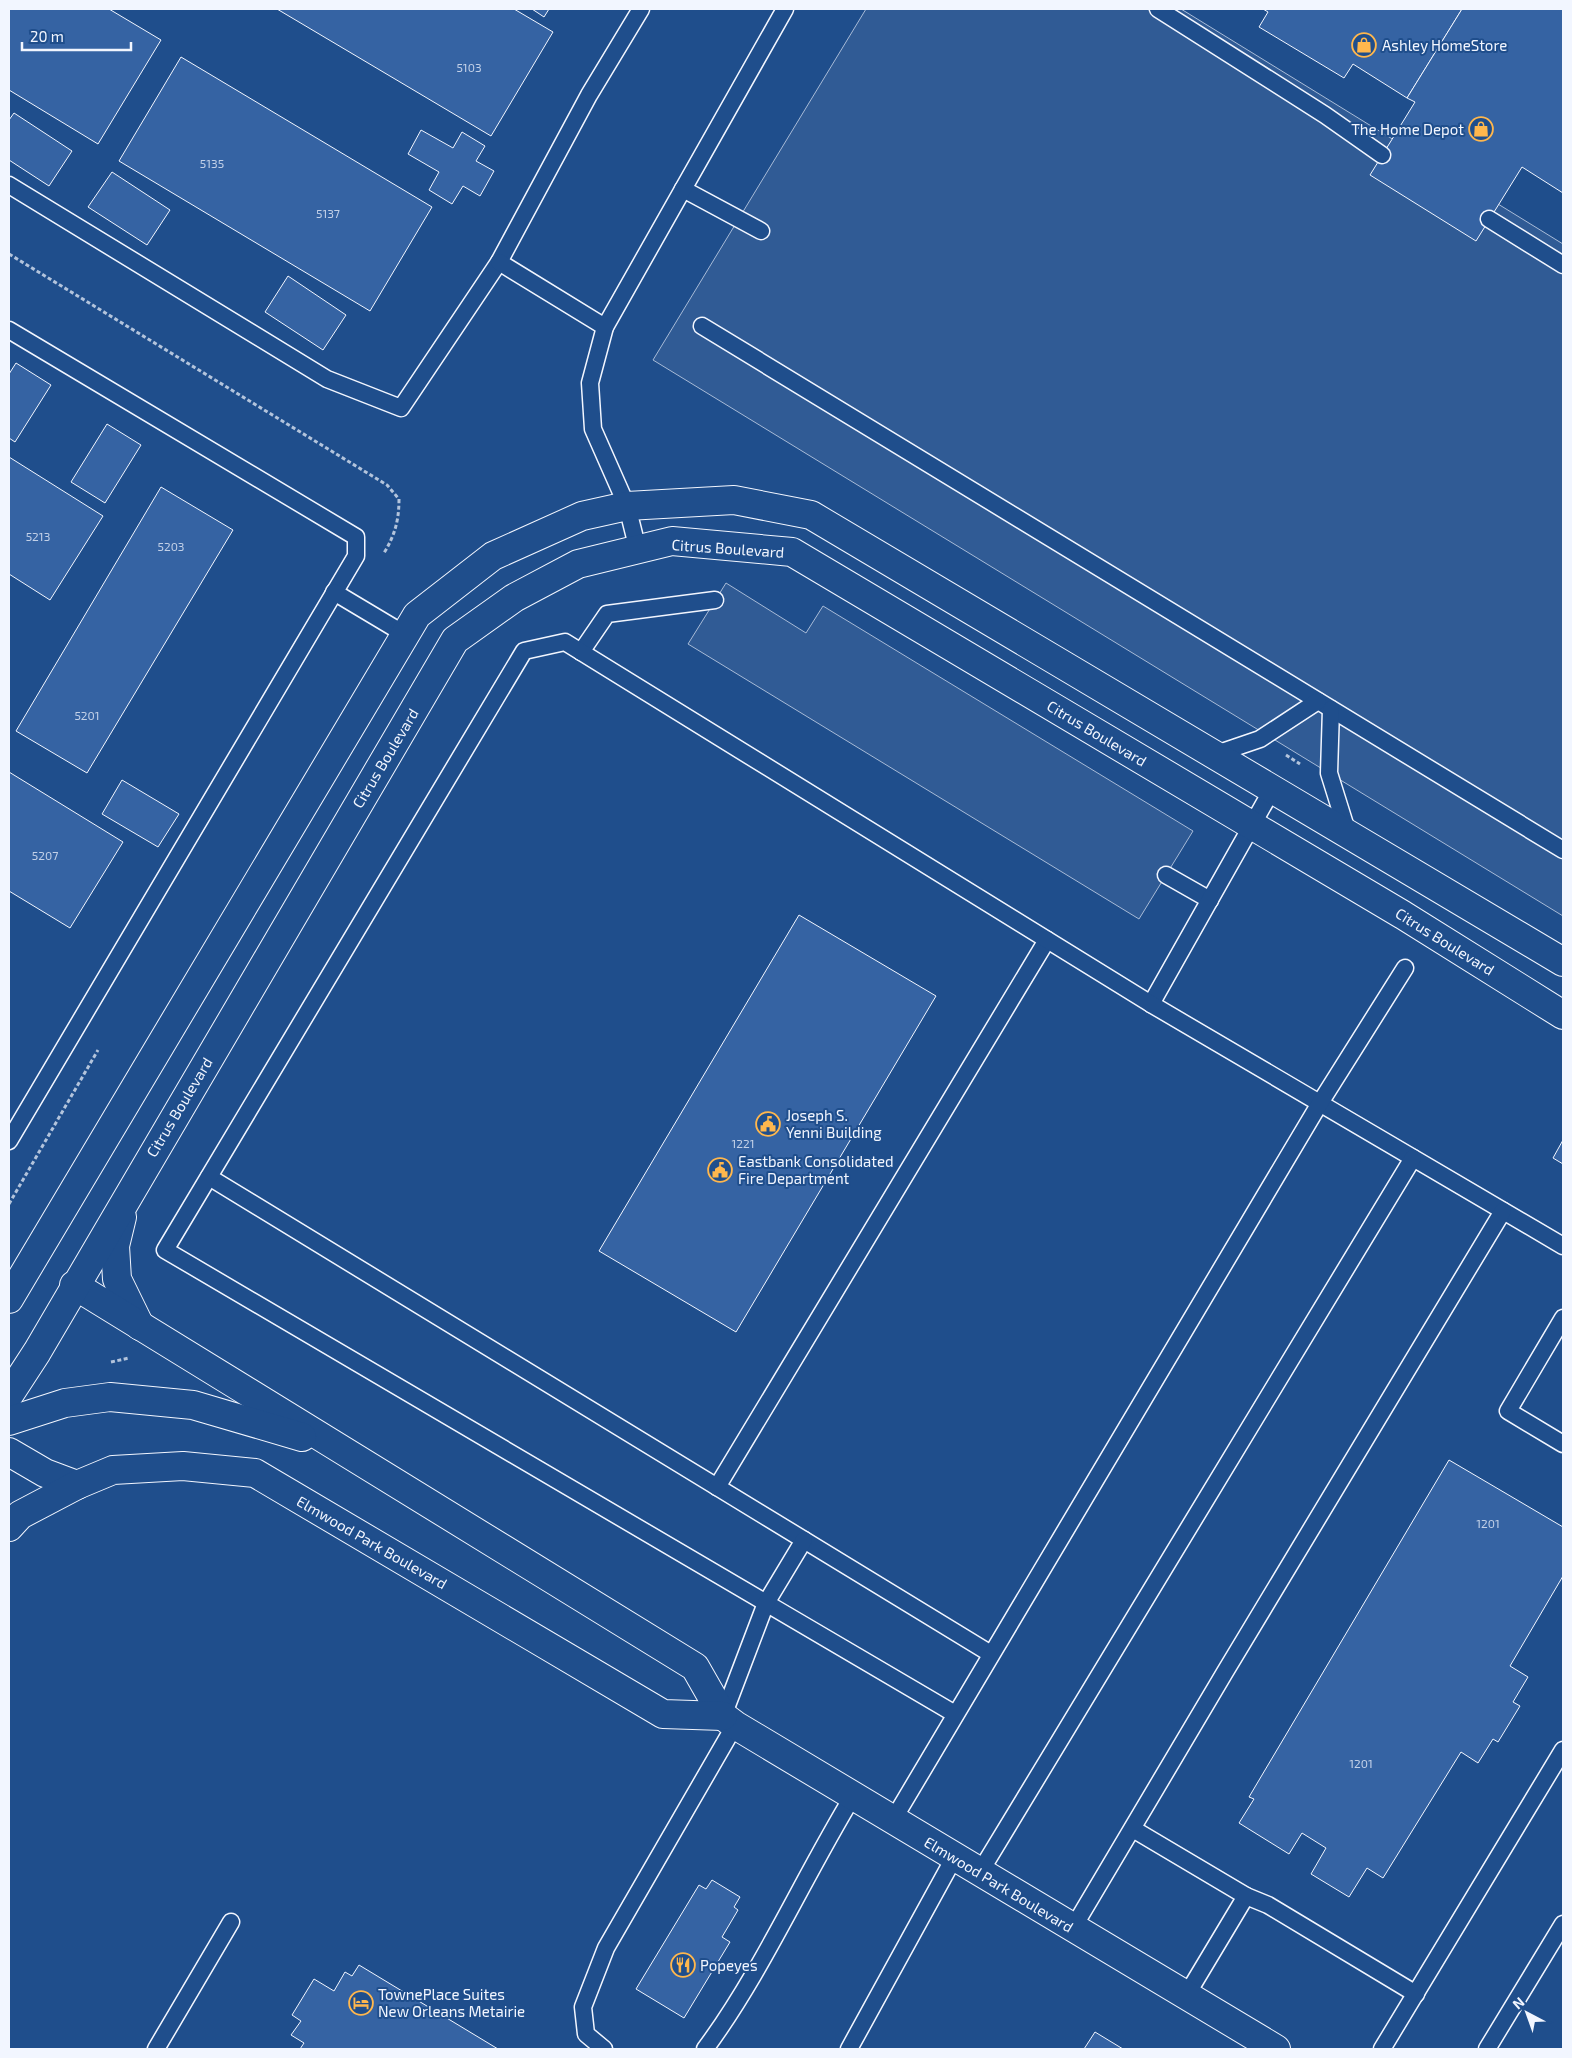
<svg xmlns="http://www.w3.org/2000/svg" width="1572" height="2058" font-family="'Exo 2',sans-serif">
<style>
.parking{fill:#305b95;stroke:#a8bbd7}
.building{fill:#3563a3;stroke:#f2f6ff}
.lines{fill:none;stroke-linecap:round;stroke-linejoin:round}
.lane-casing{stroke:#f2f6ff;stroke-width:19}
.secondary-casing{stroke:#f2f6ff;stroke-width:30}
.path{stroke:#b3c4dc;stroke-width:3;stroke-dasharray:4 2.5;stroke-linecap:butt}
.lane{stroke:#1f4e8c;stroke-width:16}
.secondary{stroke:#1f4e8c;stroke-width:28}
.labels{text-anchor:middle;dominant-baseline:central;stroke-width:4;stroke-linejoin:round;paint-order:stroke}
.number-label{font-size:12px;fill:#c3d1e8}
.poi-label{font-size:15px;fill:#f2f6ff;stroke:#1f4e8c;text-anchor:start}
.street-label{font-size:15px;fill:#f2f6ff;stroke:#1f4e8c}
</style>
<rect width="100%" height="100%" fill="#1f4e8c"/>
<g class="parking">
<path d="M866,9H1181L1563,244V916L653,360Z"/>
<path d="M726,583L806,633L823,606L1193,831L1139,919L688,644Z"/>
</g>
<g class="building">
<path d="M9,9H109L161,40L98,144L9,90Z"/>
<path d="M277,9H514L553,32L491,136Z"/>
<path d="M532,9H549L544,17Z"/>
<path d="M1263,9H1462L1407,98L1353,64L1344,78L1259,27L1268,12Z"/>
<path d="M1462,9H1563V193L1522,167L1476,241L1370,175L1415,102L1407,98Z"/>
<path d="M181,57L432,207L370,311L119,161Z"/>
<path d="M14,113L72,151L49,186L9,160V120Z"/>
<path d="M421,130L453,148L462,132L485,146L476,161L494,171L480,196L463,186L452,204L429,190L439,172L408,154Z"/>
<path d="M112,172L170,210L147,245L88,207Z"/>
<path d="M288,276L346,315L323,350L265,312Z"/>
<path d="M16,363L51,385L15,442L9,438V374Z"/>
<path d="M107,424L141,445L105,503L71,482Z"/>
<path d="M9,457L103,516L50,600L9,574Z"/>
<path d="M161,487L233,530L87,773L16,731Z"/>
<path d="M9,772L123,842L70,928L9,891Z"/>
<path d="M122,780L179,814L158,847L102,814Z"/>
<path d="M799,915L936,996L736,1332L599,1251Z"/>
<path d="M1563,1140V1164L1553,1158Z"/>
<path d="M1449,1460L1563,1527V1576L1510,1666L1528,1677L1513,1702L1520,1706L1498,1742L1493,1739L1478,1763L1461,1752L1383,1878L1367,1868L1349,1897L1311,1874L1326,1848L1302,1833L1289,1854L1239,1823L1254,1799L1249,1797Z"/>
<path d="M712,1880L740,1897L734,1907L738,1910L722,1937L730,1942L684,2018L636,1989L699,1885L706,1889Z"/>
<path d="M359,1965L498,2049H300L304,2043L291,2035L301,2021L292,2015L314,1979L334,1991L345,1972L352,1976Z"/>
<path d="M1095,2032L1123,2049H1084Z"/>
</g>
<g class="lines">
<g class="lane-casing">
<g id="lane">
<path d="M1158,9L1325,115L1382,155"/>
<path d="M9,185L327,379L401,408L499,262L589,95L641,9"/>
<path d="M683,189L761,231"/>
<path d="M1489,219L1563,265"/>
<path d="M499,262L605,327"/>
<path d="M702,326L1563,850"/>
<path d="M9,330L356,537V556L9,1141"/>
<path d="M638,550L627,506L593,429L590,383L605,327L785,9"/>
<path d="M334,592L406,635"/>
<path d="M581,652L607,614L715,600"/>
<path d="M1331,709L1329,773L1348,834"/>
<path d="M1216,754L1260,739L1318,701"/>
<path d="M1166,875L1210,900"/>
<path d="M1151,1004L1273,788"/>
<path d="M209,1177L991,1654"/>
<path d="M1563,1318L1508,1411L1563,1444"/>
<path d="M717,1487L1047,940"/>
<path d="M955,1714L165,1250L524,651L565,642L1151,1004L1563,1246"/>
<path d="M723,1716L766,1603L804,1540"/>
<path d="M893,1820L1320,1103L1405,968"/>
<path d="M1133,1829L1246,1896L1186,1996"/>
<path d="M980,1872L1413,1158"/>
<path d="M1246,1896L1268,1905L1416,1994"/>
<path d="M1073,1928L1225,1672L1503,1211"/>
<path d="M156,2049L231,1922"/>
<path d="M604,2049L586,2034L583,2007L606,1948L735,1725"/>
<path d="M705,2049C762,1972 803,1878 853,1796"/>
<path d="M849,2049L954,1858"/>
<path d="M1382,2049L1563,1750"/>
<path d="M1487,2049L1563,1924"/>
</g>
</g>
<g class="secondary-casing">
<g id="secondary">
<path d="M122,1217L115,1246L117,1279L140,1326"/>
<path d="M74,1285L695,1667L723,1716L735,1725L1276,2049"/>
<path d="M9,1299L417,615L493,556L582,516L627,506L734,500L811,515L1563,962"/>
<path d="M9,1395L37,1352L455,640L514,598L578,564L672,541L792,552L1403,915L1563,1015"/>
<path d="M9,1421L65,1403L110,1397L193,1405L302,1437"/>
<path d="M9,1452L45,1473L77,1485"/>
<path d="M9,1527L20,1515L77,1485L113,1470L183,1466L255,1473L663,1714L723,1716"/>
</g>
</g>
<g class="path">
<path d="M9,254L387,485L399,499C399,520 395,535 384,553"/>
<path d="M1286,755L1300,764"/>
<path d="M9,1204L98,1050"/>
<path d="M111,1362L129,1358"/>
</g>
<use href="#lane" class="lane"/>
<use href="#secondary" class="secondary"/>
</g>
<defs>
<g id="shop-ring" transform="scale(1.25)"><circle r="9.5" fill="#1f4e8c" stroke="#ffb74d" stroke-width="1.5"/><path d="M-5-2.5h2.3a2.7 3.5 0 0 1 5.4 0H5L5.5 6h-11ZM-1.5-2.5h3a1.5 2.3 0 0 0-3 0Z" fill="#ffb74d"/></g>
<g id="civic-ring" transform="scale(1.25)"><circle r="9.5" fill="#1f4e8c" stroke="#ffb74d" stroke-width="1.5"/><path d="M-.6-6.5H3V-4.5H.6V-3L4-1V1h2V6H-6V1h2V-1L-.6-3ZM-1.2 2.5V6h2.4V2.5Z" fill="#ffb74d"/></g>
<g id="restaurant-ring" transform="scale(1.25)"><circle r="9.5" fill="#1f4e8c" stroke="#ffb74d" stroke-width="1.5"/><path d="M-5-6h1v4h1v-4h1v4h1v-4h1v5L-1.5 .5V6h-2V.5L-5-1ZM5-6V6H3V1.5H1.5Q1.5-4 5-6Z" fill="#ffb74d"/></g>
<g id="hotel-ring" transform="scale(1.25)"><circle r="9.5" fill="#1f4e8c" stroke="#ffb74d" stroke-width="1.5"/><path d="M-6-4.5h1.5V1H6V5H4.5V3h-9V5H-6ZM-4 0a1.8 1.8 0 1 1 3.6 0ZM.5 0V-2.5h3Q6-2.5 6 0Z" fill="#ffb74d"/></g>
</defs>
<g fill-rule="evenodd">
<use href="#shop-ring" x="1364" y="45"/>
<use href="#shop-ring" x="1481" y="129"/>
<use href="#civic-ring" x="768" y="1124"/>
<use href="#civic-ring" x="720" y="1170"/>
<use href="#restaurant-ring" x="683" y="1965"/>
<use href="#hotel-ring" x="361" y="2003"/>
</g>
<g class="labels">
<g class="number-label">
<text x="469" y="67">5103</text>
<text x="212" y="163">5135</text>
<text x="328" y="213">5137</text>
<text x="38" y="536">5213</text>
<text x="171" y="546">5203</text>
<text x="87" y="715">5201</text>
<text x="45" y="855">5207</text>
<text x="743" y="1143">1221</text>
<text x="1488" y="1523">1201</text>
<text x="1361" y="1763">1201</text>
</g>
<g class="poi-label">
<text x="1382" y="45">Ashley HomeStore</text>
<text x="1464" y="129" text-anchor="end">The Home Depot</text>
<text x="786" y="1115">Joseph S.<tspan x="786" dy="17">Yenni Building</tspan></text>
<text x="738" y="1161">Eastbank Consolidated<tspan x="738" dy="17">Fire Department</tspan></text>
<text x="700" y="1965">Popeyes</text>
<text x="378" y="1994">TownePlace Suites<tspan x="378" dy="17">New Orleans Metairie</tspan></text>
</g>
<g class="street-label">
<text transform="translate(728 548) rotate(4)">Citrus Boulevard</text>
<text transform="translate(1097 733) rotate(31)">Citrus Boulevard</text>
<text transform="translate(385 758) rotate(-59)">Citrus Boulevard</text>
<text transform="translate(1445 941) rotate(32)">Citrus Boulevard</text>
<text transform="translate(179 1107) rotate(-59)">Citrus Boulevard</text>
<text transform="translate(372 1542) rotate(30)">Elmwood Park Boulevard</text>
<text transform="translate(999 1884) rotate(31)">Elmwood Park Boulevard</text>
</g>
</g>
<rect width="1572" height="2058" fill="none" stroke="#f2f6ff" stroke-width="20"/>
<g transform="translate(1527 2013) rotate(319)" stroke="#1f4e8c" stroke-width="4" paint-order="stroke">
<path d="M0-4L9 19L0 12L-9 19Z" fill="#f2f6ff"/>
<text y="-8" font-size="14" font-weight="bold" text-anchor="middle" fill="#f2f6ff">N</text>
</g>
<path d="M22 42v8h109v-8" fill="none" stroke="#f2f6ff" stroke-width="2.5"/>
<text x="30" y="42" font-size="15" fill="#f2f6ff" stroke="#1f4e8c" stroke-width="4" paint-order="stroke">20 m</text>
</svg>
